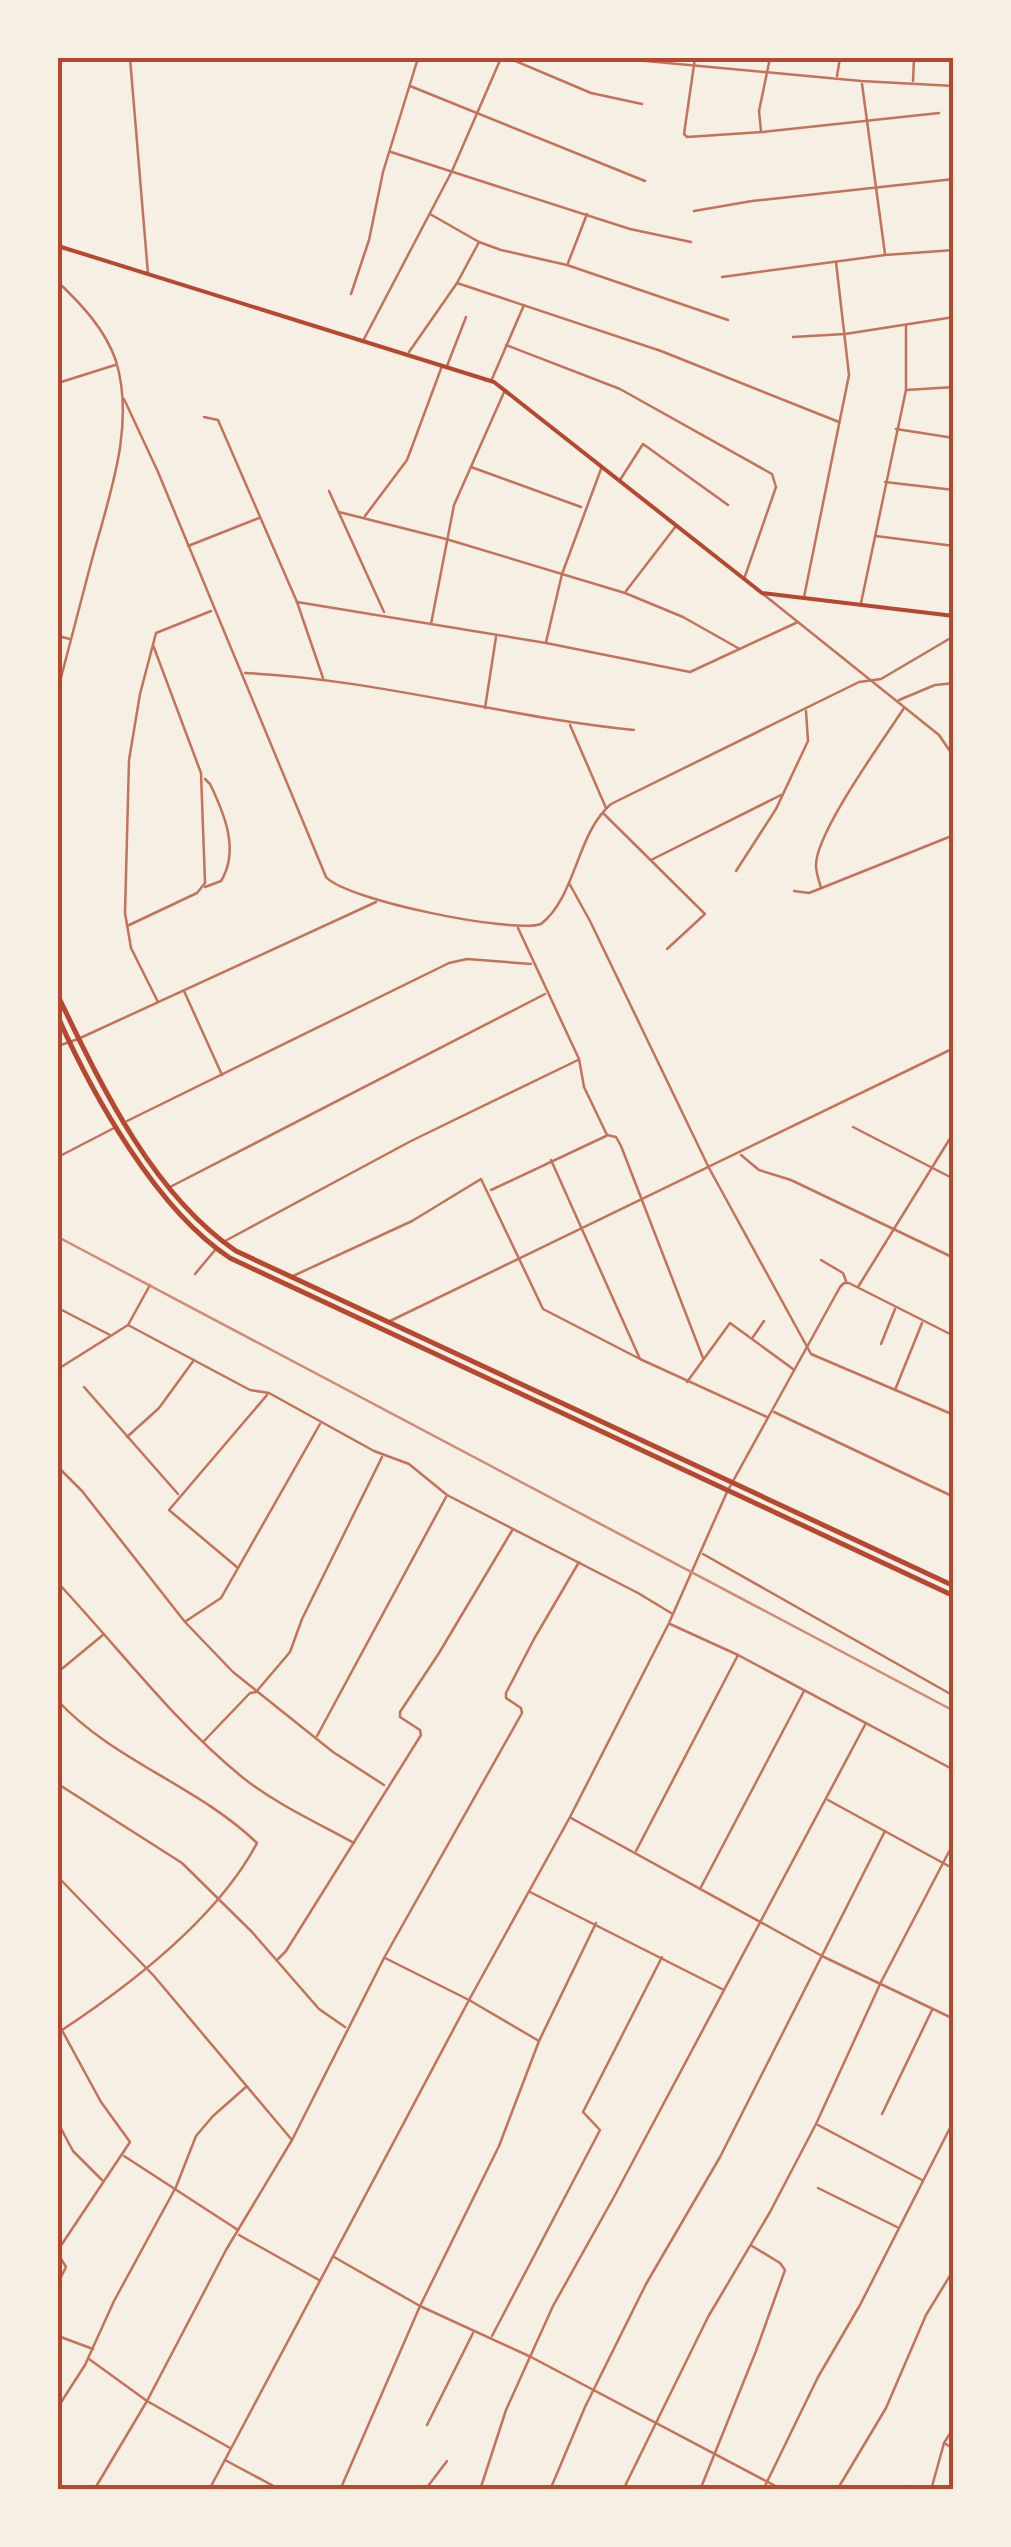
<svg xmlns="http://www.w3.org/2000/svg" width="1011" height="2547" font-family="Montserrat,sans-serif">
<style>
.lines{fill:none;stroke-linecap:round;stroke-linejoin:round}
.minor{stroke:#c5725c;stroke-width:2.5}
.tertiary{stroke:#c5725c;stroke-width:2.5}
.secondary{stroke:#b5482f;stroke-width:4}
.trunk{stroke:#b5482f;stroke-width:5}
.rail{stroke:#cf8b77;stroke-width:2.5}
.neatline{fill:none;stroke:#b5482f;stroke-width:4}
</style>
<rect width="100%" height="100%" fill="#f6efe4"/>
<g class="lines">
<g class="minor">
<path d="M130,58L148,274"/>
<path d="M508,58L591,93L642,104"/>
<path d="M614,58L861,81L954,86"/>
<path d="M695,58L684,134L687,137L762,132L939,113"/>
<path d="M837,76L840,58"/>
<path d="M913,81L914,58"/>
<path d="M862,84L885,254"/>
<path d="M410,86L645,181"/>
<path d="M761,131L759,111L770,58"/>
<path d="M391,152L630,229L691,242"/>
<path d="M694,211L752,201L954,179"/>
<path d="M430,214L479,242L501,250L567,265L728,320"/>
<path d="M568,263L587,214"/>
<path d="M722,277L885,255L954,250"/>
<path d="M457,283L661,351L839,422"/>
<path d="M351,294L369,240L383,172L418,58"/>
<path d="M793,337L845,334L954,317"/>
<path d="M364,339L452,171L501,58"/>
<path d="M506,345L620,389L772,474L776,487L744,579"/>
<path d="M409,352L457,283L479,242"/>
<path d="M447,366L466,317"/>
<path d="M492,379L524,305"/>
<path d="M58,383L115,365"/>
<path d="M906,390L954,387"/>
<path d="M124,399L158,472L326,877C346,900 513,934 541,924C577,895 576,834 611,804L859,682L881,679L954,636"/>
<path d="M204,417L218,420L297,602L323,678"/>
<path d="M896,429L954,438"/>
<path d="M471,467L581,507"/>
<path d="M620,480L643,444L728,505"/>
<path d="M885,482L954,490"/>
<path d="M329,491L384,612"/>
<path d="M339,512L446,539L625,593L683,617L738,648"/>
<path d="M365,516L407,460L442,366"/>
<path d="M876,536L954,546"/>
<path d="M188,546L259,518"/>
<path d="M626,591L676,526"/>
<path d="M763,594L939,735L954,757"/>
<path d="M804,597L849,375L836,262"/>
<path d="M297,602L546,643L690,672L798,622"/>
<path d="M861,603L906,390V326"/>
<path d="M431,624L454,505L505,390"/>
<path d="M58,636L70,639"/>
<path d="M546,642L562,574L601,469"/>
<path d="M245,673C376,679 504,717 634,730"/>
<path d="M899,700L935,685L954,683"/>
<path d="M485,708L496,637"/>
<path d="M570,725L606,808"/>
<path d="M205,779L210,784C224,813 240,850 221,881L205,887"/>
<path d="M604,814L705,914L667,949"/>
<path d="M651,860L781,795"/>
<path d="M736,871L776,809L808,741L806,711"/>
<path d="M569,883L590,921L709,1168L811,1354L954,1415"/>
<path d="M821,888C819,881 816,873 816,865C816,832 884,739 904,708"/>
<path d="M794,891L809,893L954,835"/>
<path d="M127,926L197,893L205,883L201,773L153,645"/>
<path d="M518,928L579,1059L584,1087L607,1135L616,1137L621,1146L703,1358"/>
<path d="M184,991L222,1075"/>
<path d="M158,1002L131,948L125,913L129,760L140,694L156,633L211,611"/>
<path d="M78,1039L376,902"/>
<path d="M127,1121L449,963L467,959L531,964"/>
<path d="M853,1127L954,1179"/>
<path d="M741,1155L759,1170L791,1180L954,1258"/>
<path d="M58,1157L114,1128"/>
<path d="M551,1160L640,1359"/>
<path d="M170,1187L545,994"/>
<path d="M491,1190L606,1136"/>
<path d="M225,1241L411,1141L578,1060"/>
<path d="M821,1260L843,1273L846,1281"/>
<path d="M195,1274L215,1250"/>
<path d="M293,1276L412,1221L481,1179L543,1309L640,1359L767,1417"/>
<path d="M858,1287L954,1132"/>
<path d="M58,1308L110,1335"/>
<path d="M388,1322L954,1048"/>
<path d="M128,1325L250,1390L269,1393L374,1451L409,1464L447,1495L638,1593L671,1613"/>
<path d="M753,1337L764,1321"/>
<path d="M881,1344L895,1309"/>
<path d="M58,1369L128,1325L150,1285"/>
<path d="M687,1382L730,1323L793,1369"/>
<path d="M84,1387L178,1494"/>
<path d="M895,1390L922,1323"/>
<path d="M774,1412L954,1497"/>
<path d="M127,1437L159,1408L194,1360"/>
<path d="M58,1467L82,1491L185,1622L233,1672L333,1752L384,1785"/>
<path d="M703,1554L954,1696"/>
<path d="M238,1568L169,1510L267,1395"/>
<path d="M58,1583C119,1648 172,1720 242,1777C276,1804 316,1822 354,1843"/>
<path d="M186,1621L221,1598L320,1424"/>
<path d="M670,1624L738,1655L954,1770"/>
<path d="M58,1672L104,1634"/>
<path d="M58,1701C114,1761 198,1786 257,1843C218,1917 130,1985 62,2030"/>
<path d="M317,1736L446,1497"/>
<path d="M204,1741L250,1693L256,1692L290,1652L302,1619L382,1457"/>
<path d="M58,1784L182,1863L252,1932L319,2009L345,2027"/>
<path d="M828,1800L954,1869"/>
<path d="M571,1818L824,1957L954,2019"/>
<path d="M636,1851L738,1655"/>
<path d="M58,1877L154,1976L292,2140"/>
<path d="M701,1887L804,1691"/>
<path d="M530,1892L724,1990"/>
<path d="M385,1958L469,2000L539,2041"/>
<path d="M278,1959L286,1951L421,1735L420,1730L400,1717V1712L439,1653L513,1529"/>
<path d="M58,2023L101,2102L130,2142L58,2250"/>
<path d="M882,2114L932,2010"/>
<path d="M58,2123L73,2151L102,2180"/>
<path d="M818,2125L922,2180"/>
<path d="M124,2156L238,2230"/>
<path d="M818,2188L897,2227"/>
<path d="M239,2235L319,2280"/>
<path d="M58,2254L66,2267L58,2283"/>
<path d="M334,2257L420,2306L531,2357L783,2490"/>
<path d="M58,2336L93,2349"/>
<path d="M492,2336L600,2130L583,2112L662,1957"/>
<path d="M89,2359L147,2401L230,2448"/>
<path d="M58,2407L85,2365L114,2301L176,2187L196,2136L213,2116L247,2086"/>
<path d="M427,2425L473,2333"/>
<path d="M954,2427L944,2443L954,2449"/>
<path d="M225,2460L281,2490"/>
<path d="M905,2486L912,2490"/>
<path d="M94,2490L147,2401L226,2250L292,2140L384,1958L522,1713L521,1708L506,1698V1693L534,1639L579,1562"/>
<path d="M209,2490L469,2000L570,1817L669,1623L727,1492L840,1287L844,1283H849L954,1336"/>
<path d="M340,2490L420,2306L499,2146L539,2041L596,1923"/>
<path d="M425,2490L447,2461"/>
<path d="M480,2490L506,2410L553,2306L615,2195L866,1723"/>
<path d="M550,2490L585,2407L646,2284L720,2157L885,1831"/>
<path d="M623,2490L708,2317L770,2212L816,2124L881,1982L954,1842"/>
<path d="M700,2490L756,2351L785,2270L780,2263L752,2246"/>
<path d="M763,2490L818,2377L860,2305L954,2120"/>
<path d="M837,2490L886,2408L926,2315L954,2269"/>
<path d="M931,2490L944,2443"/>
</g>
<g class="tertiary">
<path d="M58,282C82,305 105,329 116,361C136,427 108,499 91,563C80,605 69,647 58,689"/>
<path d="M58,1046L78,1039"/>
</g>
<path class="secondary" d="M58,246L494,382L762,593L954,616"/>
<g class="trunk">
<path d="M58,996C101,1085 152,1194 236,1251L954,1586"/>
<path d="M58,1017C93,1096 157,1210 230,1258L954,1596"/>
</g>
<path class="rail" d="M58,1237L954,1711"/>
</g>
<rect width="1011" height="2547" fill="none" stroke="#f6efe4" stroke-width="120"/>
<rect x="60" y="60" width="891" height="2427" class="neatline"/>
</svg>
